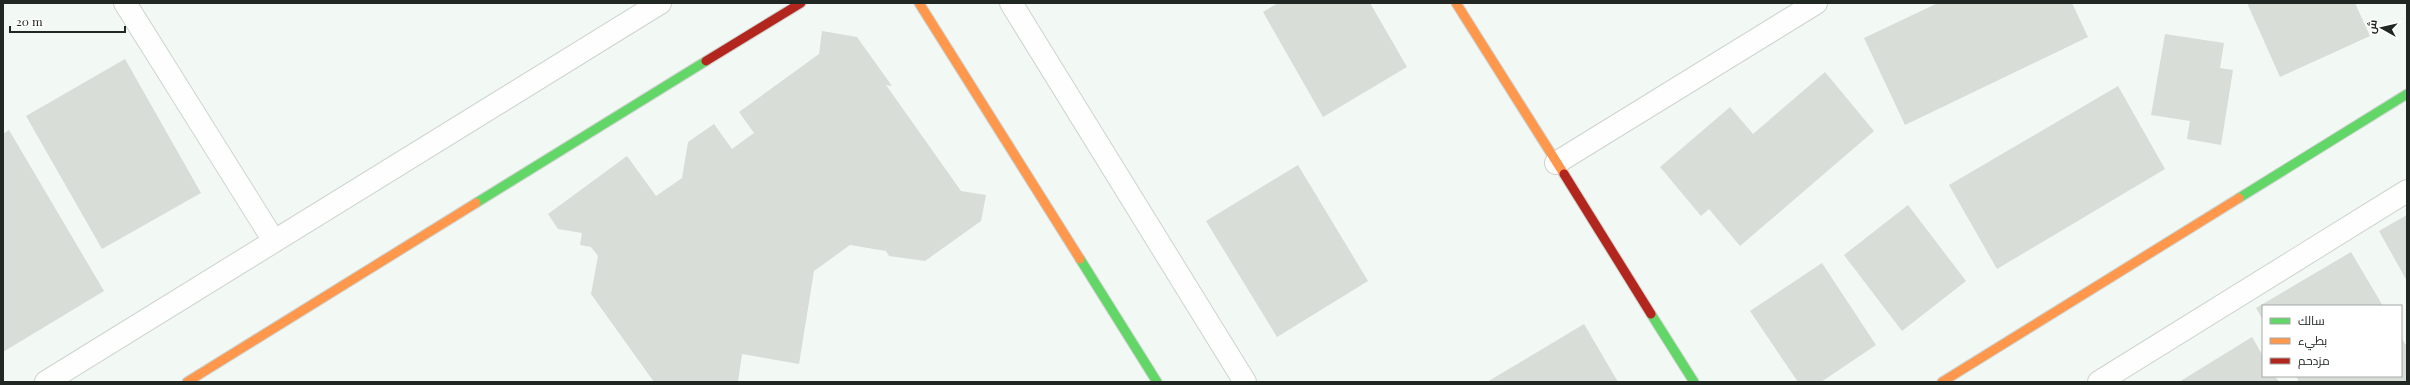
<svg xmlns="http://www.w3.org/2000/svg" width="2410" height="385" font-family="'Playfair Display',Cairo,serif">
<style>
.building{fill:#d8ddd8}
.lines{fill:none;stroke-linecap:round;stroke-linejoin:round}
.street-casing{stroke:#ced3cf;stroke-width:24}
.fast-casing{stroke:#ced3cf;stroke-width:11}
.slow-casing{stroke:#ced3cf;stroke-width:11}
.jam-casing{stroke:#ced3cf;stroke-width:11}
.street{stroke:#fdfefd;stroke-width:22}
.fast{stroke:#63d668;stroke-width:9}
.slow{stroke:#ff974d;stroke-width:9}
.jam{stroke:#b3261e;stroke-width:9}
</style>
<rect width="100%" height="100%" fill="#f2f8f3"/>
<g class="building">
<path d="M1278,3H1370L1407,67L1323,117L1263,12Z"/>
<path d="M1938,3H2072L2088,37L1905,125L1864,38Z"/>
<path d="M2247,3H2355L2370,36L2280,77Z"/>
<path d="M822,31L857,37L892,86L886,85L961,191L986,195L981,221L925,261L889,256L886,251L850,245L814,271L799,364L742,354L738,382H654L591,294L598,256L591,247L580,245L582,233L558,229L548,214L627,156L656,196L682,178L688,142L714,124L732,149L754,133L739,112L819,54Z"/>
<path d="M2165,34L2224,43L2220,68L2233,70L2221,145L2187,139L2190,121L2151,115Z"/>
<path d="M125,59L201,193L102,249L26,116Z"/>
<path d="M1825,72L1874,131L1740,246L1709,209L1701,216L1660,167L1730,107L1753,134Z"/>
<path d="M2118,86L2165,169L1997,269L1949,185Z"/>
<path d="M9,130L104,291L3,352V134Z"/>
<path d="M1298,165L1368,281L1277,337L1206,221Z"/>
<path d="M1908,205L1966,281L1902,331L1844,255Z"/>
<path d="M2407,215V281L2379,231Z"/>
<path d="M2351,252L2383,306H2263V320L2256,308Z"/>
<path d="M1822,263L1876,345L1821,382H1798L1750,311Z"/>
<path d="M1584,324L1618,382H1487Z"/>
<path d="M2252,337L2263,356V376H2275L2279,382H2179Z"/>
<path d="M2401,337L2407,347V382H2299L2296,376H2401Z"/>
</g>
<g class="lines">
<g class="street-casing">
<g id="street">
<path d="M125,3L274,241"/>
<path d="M1011,3L1245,382"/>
<path d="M1556,163L1816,3"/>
<path d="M46,382L660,3"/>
<path d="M2099,382L2407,191"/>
</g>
</g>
<g class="fast-casing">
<g id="fast">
<path d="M2239,198L2407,94"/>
<path d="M476,203L706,61"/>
<path d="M1080,259L1157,382"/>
<path d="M1651,314L1694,382"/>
</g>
</g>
<g class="slow-casing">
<g id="slow">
<path d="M919,3L1080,259"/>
<path d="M1456,3L1564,174"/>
<path d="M187,382L476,203"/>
<path d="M1942,382L2239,198"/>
</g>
</g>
<g class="jam-casing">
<g id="jam">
<path d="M706,61L801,3"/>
<path d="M1564,174L1651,314"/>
</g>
</g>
<use href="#street" class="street"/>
<use href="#fast" class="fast"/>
<use href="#slow" class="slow"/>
<use href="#jam" class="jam"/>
</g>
<rect width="2410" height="385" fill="none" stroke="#212722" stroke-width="8"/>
<rect x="2262" y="305" width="140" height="72" fill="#ffffff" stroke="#a6a9a7"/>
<rect x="2270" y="318" width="20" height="6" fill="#63d668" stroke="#a6a9a7"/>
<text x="2298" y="325" font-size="12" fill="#212722">سالك</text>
<rect x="2270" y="338" width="20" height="6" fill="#ff974d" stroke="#a6a9a7"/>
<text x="2298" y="345" font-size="12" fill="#212722">بطيء</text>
<rect x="2270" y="358" width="20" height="6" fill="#b3261e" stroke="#a6a9a7"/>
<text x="2298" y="365" font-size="12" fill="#212722">مزدحم</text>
<g transform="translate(2382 28) rotate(278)" stroke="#ffffff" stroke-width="3" paint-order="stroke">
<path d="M0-3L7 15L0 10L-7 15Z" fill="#212722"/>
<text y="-6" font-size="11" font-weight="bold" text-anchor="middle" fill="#212722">ش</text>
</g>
<path d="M10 26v6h115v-6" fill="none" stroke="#212722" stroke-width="2"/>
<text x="16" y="26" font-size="12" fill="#212722" stroke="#ffffff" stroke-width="3" paint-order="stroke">20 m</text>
</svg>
